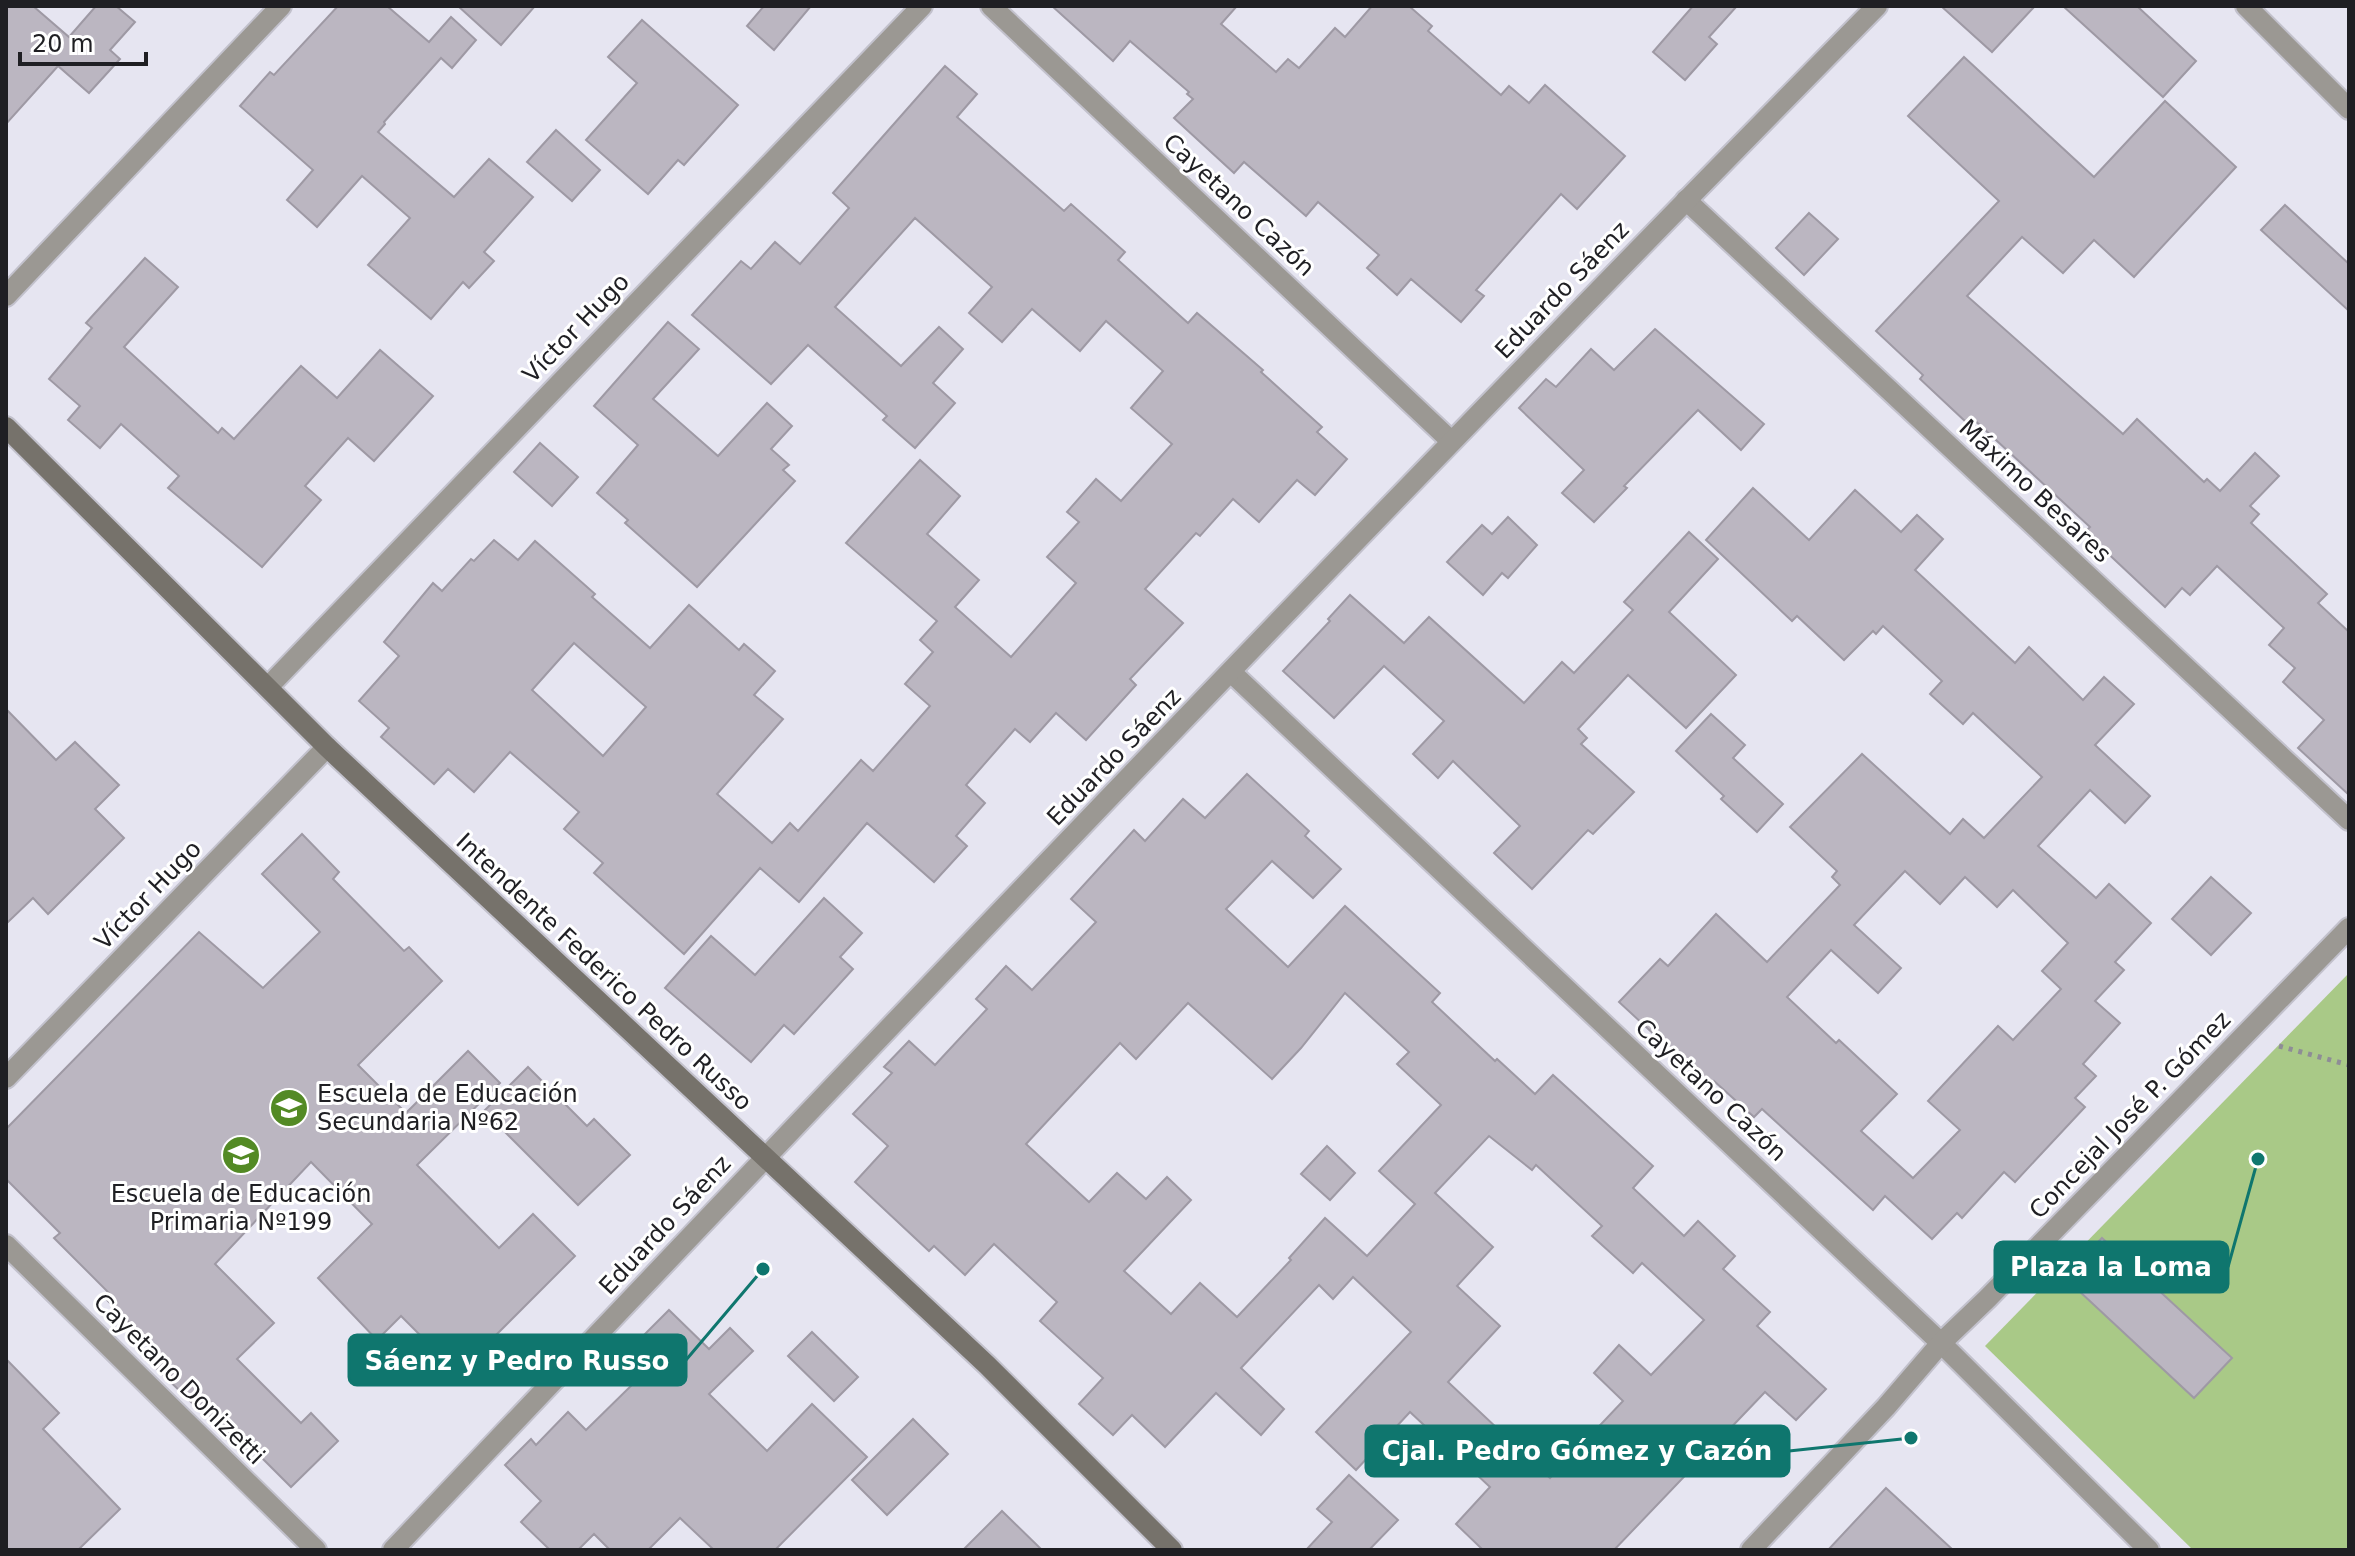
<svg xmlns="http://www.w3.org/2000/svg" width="2355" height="1556" font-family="'DejaVu Sans',sans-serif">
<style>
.green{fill:#a9c987}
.building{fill:#bbb6c1;stroke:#9e99a4;stroke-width:2;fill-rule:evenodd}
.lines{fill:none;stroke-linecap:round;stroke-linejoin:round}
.street-casing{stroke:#c2c1cc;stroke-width:24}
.secondary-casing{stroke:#c2c1cc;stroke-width:24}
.path{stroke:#8e8d96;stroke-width:5;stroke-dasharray:4 6;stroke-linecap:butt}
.street{stroke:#9b9893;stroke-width:20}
.secondary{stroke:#76726b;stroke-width:20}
.labels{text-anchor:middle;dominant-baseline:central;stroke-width:6;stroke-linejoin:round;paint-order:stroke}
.street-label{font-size:24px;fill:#1f1f23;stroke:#fff}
.poi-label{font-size:24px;fill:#1f1f23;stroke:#fff;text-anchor:start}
.leader{fill:none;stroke:#0f766e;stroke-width:3}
.callout-dot{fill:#0f766e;stroke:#fff;stroke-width:3}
.callout{fill:#0f766e;stroke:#0f766e;stroke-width:3}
.callout-label{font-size:26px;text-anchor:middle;font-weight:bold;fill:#fff}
</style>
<rect width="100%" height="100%" fill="#e6e5f1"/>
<path class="green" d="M2349,973V1550H2193L1985,1346Z"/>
<g class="building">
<path d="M6,6H33L69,37L96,6H116L135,22L110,50L120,59L89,93L58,66L6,124Z"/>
<path d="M338,6H387L429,42L451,17L476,40L452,68L441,58L384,122L385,124L378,132L454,197L489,159L533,197L484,252L494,261L469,288L463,282L431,319L368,265L410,218L362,176L317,227L287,200L313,170L240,106L270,72L274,75Z"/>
<path d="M458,6H535L501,45Z"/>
<path d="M764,6H811L774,50L747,26Z"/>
<path d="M1052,6H1237L1221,24L1276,72L1288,59L1299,68L1335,28L1345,37L1372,6H1409L1432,26L1428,31L1501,95L1509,86L1529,103L1545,85L1625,156L1577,209L1561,194L1476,290L1484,296L1461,322L1411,279L1397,295L1367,268L1379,255L1318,202L1306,216L1244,162L1234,173L1174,118L1193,99L1187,94L1189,92L1130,41L1113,61Z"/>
<path d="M1693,6H1737L1709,37L1717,44L1685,80L1653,52Z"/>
<path d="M1941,6H2035L1992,52Z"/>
<path d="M2063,6H2137L2196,61L2163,97Z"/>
<path d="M642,20L738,105L684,165L678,160L648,194L586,140L637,83L608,57Z"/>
<path d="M1964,57L2094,177L2165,101L2236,167L2134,277L2094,240L2063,273L2022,237L1967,296L2123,434L2137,419L2204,482L2207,479L2220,491L2255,453L2279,476L2250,506L2259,514L2251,523L2327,594L2318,603L2349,632V795L2298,748L2324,720L2283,682L2295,668L2269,645L2284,628L2217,566L2190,595L2182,588L2165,607L2085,532L2090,527L1971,417L1966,422L1920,379L1923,375L1876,331L1999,201L1908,116Z"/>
<path d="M945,66L977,94L957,117L1064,211L1071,204L1125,252L1118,260L1188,323L1197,313L1263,370L1261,372L1322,427L1317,432L1347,459L1315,495L1297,480L1259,522L1233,499L1200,536L1196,533L1145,589L1183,623L1130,679L1136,685L1086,740L1056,713L1030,742L1015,729L966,785L985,803L956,836L967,846L934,882L867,823L799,902L760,868L684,954L594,873L603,863L564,829L579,812L510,752L474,792L448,769L434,784L381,737L389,728L359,701L399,656L384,642L433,583L442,591L471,559L474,561L494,540L518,560L535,541L595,594L592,597L650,648L689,605L739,650L744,644L775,671L754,695L783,719L717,794L772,843L790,823L798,831L861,760L873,771L930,706L905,684L933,652L920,640L937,621L846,543L920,460L960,496L927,534L979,580L955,607L1011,657L1076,583L1047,557L1079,522L1067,512L1096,479L1121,501L1172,444L1131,408L1163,371L1106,321L1080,351L1032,309L1002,342L969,313L992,287L915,218L835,307L901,366L939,327L963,349L933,383L955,403L915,448L883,420L887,416L808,345L771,384L692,315L741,261L751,269L775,242L800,264L849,208L833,193ZM574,643L646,707L603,756L532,690Z"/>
<path d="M556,130L600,170L572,201L527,162Z"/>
<path d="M2285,205L2349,264V311L2261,230Z"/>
<path d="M1809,213L1838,239L1804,275L1776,248Z"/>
<path d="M145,258L178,287L124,347L218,433L222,428L234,439L301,366L337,398L380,350L433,396L374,461L348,438L305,486L321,500L262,567L168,488L179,476L121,424L100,448L68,420L80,406L49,379L92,328L86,323Z"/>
<path d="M668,322L699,349L653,399L718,456L767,403L792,426L771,449L789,465L783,470L795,481L697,587L625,523L628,520L597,493L638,445L594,406Z"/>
<path d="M1655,329L1764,424L1741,450L1698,410L1624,486L1627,488L1594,522L1562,493L1584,470L1519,408L1546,379L1556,387L1591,349L1614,370Z"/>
<path d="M540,443L578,477L552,506L514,472Z"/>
<path d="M1753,488L1809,540L1855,490L1901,532L1917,515L1943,539L1915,570L2015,663L2029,647L2083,700L2104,677L2134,704L2095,745L2150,796L2125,823L2090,790L2038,846L2096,898L2109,884L2151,923L2115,962L2124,970L2095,1001L2120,1023L2083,1064L2096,1076L2075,1098L2085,1107L2015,1182L2004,1172L1962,1218L1957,1213L1932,1239L1885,1196L1873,1210L1762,1109L1754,1117L1714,1081L1710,1086L1619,1002L1660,959L1668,966L1716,914L1767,962L1840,885L1832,877L1837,871L1790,827L1862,754L1950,834L1963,819L1984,838L2042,777L1973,713L1963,724L1930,694L1942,681L1883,626L1876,634L1873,631L1844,660L1797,616L1792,621L1706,540ZM1905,871L1940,904L1965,877L1997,907L2013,890L2068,943L2042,971L2061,989L2013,1040L1998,1026L1928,1101L1960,1130L1913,1178L1861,1131L1897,1094L1839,1040L1836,1043L1787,997L1831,950L1878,993L1901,968L1854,925Z"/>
<path d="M1508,517L1537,545L1508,578L1502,573L1483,595L1447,562L1482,525L1492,534Z"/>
<path d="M1689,532L1718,559L1669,612L1736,675L1686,728L1628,675L1578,729L1587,738L1581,744L1634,792L1593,834L1588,830L1532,889L1494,853L1520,826L1453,761L1438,778L1413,754L1444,721L1384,666L1334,718L1283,671L1330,621L1328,619L1350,595L1404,643L1429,617L1524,703L1562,662L1574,673L1633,610L1624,602Z"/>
<path d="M6,709L56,760L75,742L119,785L95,809L124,838L48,914L33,898L6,924Z"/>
<path d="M1711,714L1745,745L1733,758L1783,804L1757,832L1721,799L1724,796L1676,751Z"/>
<path d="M1247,774L1309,831L1305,836L1341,869L1313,898L1272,861L1226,909L1288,967L1345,906L1440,993L1432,1002L1495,1061L1497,1059L1535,1094L1553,1075L1653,1166L1633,1188L1684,1236L1698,1221L1735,1256L1723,1269L1770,1312L1757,1326L1826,1389L1796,1420L1765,1392L1614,1550H1483L1456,1524L1490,1487L1410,1412L1356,1470L1316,1432L1411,1332L1353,1277L1333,1299L1319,1285L1241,1368L1284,1409L1261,1435L1216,1393L1165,1447L1132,1415L1113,1435L1079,1404L1103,1378L1040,1321L1057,1302L994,1244L965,1275L934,1246L929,1251L855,1182L888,1146L853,1114L892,1073L884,1067L909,1041L935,1065L987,1009L976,999L1006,966L1032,990L1096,922L1071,899L1134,830L1145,841L1183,799L1205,818ZM1345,993L1409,1052L1397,1064L1441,1105L1379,1171L1415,1204L1367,1256L1325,1218L1289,1258L1291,1260L1237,1317L1200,1283L1171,1314L1124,1271L1191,1200L1167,1177L1146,1199L1117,1173L1089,1202L1026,1144L1120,1043L1136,1059L1188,1003L1272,1079L1301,1048ZM1489,1136L1532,1170L1536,1165L1602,1226L1592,1236L1633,1273L1642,1263L1704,1320L1651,1375L1619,1345L1594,1373L1623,1401L1550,1478L1448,1382L1500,1326L1457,1286L1493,1247L1435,1193Z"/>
<path d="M302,834L339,872L333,879L404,951L409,947L442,981L358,1065L406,1113L468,1051L500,1083L417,1165L499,1248L533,1214L575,1256L458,1373L401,1316L377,1340L318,1278L372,1224L311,1162L215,1264L274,1323L237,1359L301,1423L311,1413L338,1441L291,1487L249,1445L244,1450L195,1401L193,1404L143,1355L152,1346L106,1299L110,1294L54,1238L60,1233L6,1179V1129L199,932L263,988L320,932L262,874Z"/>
<path d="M2211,877L2251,913L2211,955L2172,919Z"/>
<path d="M824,898L862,933L840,957L853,969L794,1034L784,1025L751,1062L665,988L711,936L755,975Z"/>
<path d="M528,1067L587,1126L594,1119L630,1155L578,1205L484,1111Z"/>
<path d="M1327,1146L1355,1173L1330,1200L1301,1174Z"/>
<path d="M2102,1238L2232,1358L2194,1398L2064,1277Z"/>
<path d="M669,1310L709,1349L730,1328L753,1351L709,1394L767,1451L812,1404L867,1457L775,1550H714L680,1518L648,1550H610L594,1534L578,1550H550L521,1522L541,1501L505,1465L531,1439L536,1445L568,1412L586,1430L638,1379L619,1360Z"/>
<path d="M812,1332L858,1377L834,1401L788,1356Z"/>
<path d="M6,1359L59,1413L43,1429L120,1509L78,1550H6Z"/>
<path d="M913,1419L948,1454L887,1515L852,1480Z"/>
<path d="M1349,1475L1398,1520L1369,1550H1306L1332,1522L1317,1509Z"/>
<path d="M1886,1488L1953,1550H1828Z"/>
<path d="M1002,1511L1042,1550H963Z"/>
</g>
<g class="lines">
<g class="street-casing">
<g id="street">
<path d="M991,6L1451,441"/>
<path d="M2246,6L2349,109"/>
<path d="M1686,200L2349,820"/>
<path d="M6,296L281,6"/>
<path d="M1232,673L1941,1343L2149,1550"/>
<path d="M269,686L922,6"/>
<path d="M6,1078L327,747"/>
<path d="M6,1245L316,1550"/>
<path d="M393,1550C884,1032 1376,515 1877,6"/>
<path d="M1751,1550L1886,1407L1941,1343L1987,1299L2349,928"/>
</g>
</g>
<g class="secondary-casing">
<path id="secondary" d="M6,427L327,747L987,1365L1172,1550"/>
</g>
<path class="path" d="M2279,1046L2349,1065"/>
<use href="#street" class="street"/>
<use href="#secondary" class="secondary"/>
</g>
<defs>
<g id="school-disc" transform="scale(2)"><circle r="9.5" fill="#538a25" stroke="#fff"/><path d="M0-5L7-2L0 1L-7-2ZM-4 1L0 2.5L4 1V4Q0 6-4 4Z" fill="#fff"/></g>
</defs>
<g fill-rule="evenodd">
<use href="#school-disc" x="289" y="1108"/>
<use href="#school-disc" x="241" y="1155"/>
</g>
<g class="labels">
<g class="street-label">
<text transform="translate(1239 205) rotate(43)">Cayetano Cazón</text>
<text transform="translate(1562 290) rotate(-46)">Eduardo Sáenz</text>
<text transform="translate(576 328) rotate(-46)">Víctor Hugo</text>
<text transform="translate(2035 491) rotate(43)">Máximo Besares</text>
<text transform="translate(1114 757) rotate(-46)">Eduardo Sáenz</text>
<text transform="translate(148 895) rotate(-46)">Víctor Hugo</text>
<text transform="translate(604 972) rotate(43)">Intendente Federico Pedro Russo</text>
<text transform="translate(1711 1090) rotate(43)">Cayetano Cazón</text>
<text transform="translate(2130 1115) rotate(-46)">Concejal José P. Gómez</text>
<text transform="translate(665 1225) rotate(-47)">Eduardo Sáenz</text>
<text transform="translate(179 1379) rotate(45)">Cayetano Donizetti</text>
</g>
<g class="poi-label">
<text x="317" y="1094">Escuela de Educación<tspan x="317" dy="28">Secundaria Nº62</tspan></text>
<text x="241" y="1194" text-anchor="middle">Escuela de Educación<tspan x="241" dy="28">Primaria Nº199</tspan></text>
</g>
</g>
<path class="leader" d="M2258 1159L2228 1267M763 1269L686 1360M1911 1438L1789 1451"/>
<g class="callout-dot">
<circle cx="2258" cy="1159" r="8"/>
<circle cx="763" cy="1269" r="8"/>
<circle cx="1911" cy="1438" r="8"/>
</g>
<g class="callout">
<rect x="1995" y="1242" width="233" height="50" rx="8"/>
<rect x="349" y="1335" width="337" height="50" rx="8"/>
<rect x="1366" y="1426" width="423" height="50" rx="8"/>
</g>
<g class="callout-label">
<text x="2111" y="1276">Plaza la Loma</text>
<text x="517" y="1370">Sáenz y Pedro Russo</text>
<text x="1577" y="1460">Cjal. Pedro Gómez y Cazón</text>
</g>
<rect width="2355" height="1556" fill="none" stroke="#1f1f23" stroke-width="16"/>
<path d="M20 52v12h126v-12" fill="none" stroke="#1f1f23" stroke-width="4"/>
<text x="32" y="52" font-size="24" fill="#1f1f23" stroke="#ffffff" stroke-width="6" paint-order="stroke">20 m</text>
</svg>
